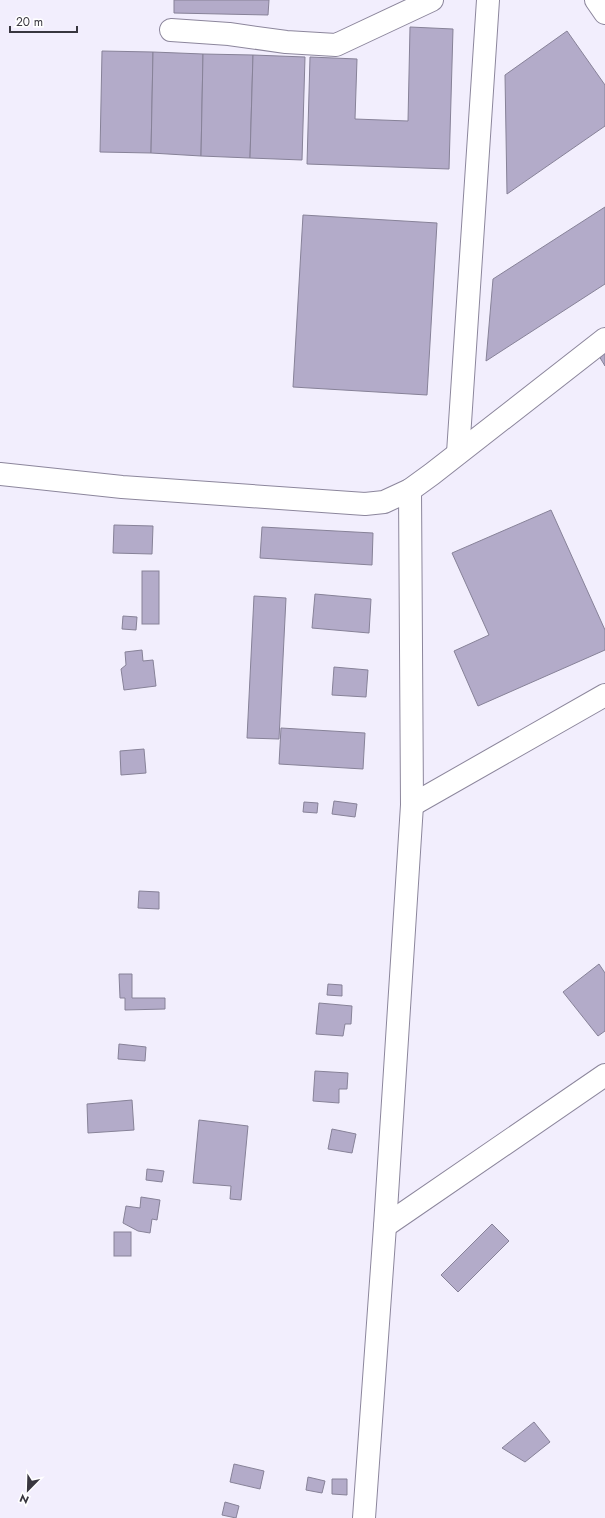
<svg xmlns="http://www.w3.org/2000/svg" width="605" height="1518" font-family="Jost,sans-serif">
<style>
.building{fill:#b3abc9;stroke:#878298}
.lines{fill:none;stroke-linecap:round;stroke-linejoin:round}
.minor-casing{stroke:#8c869c;stroke-width:24}
.major-casing{stroke:#8c869c;stroke-width:24}
.minor{stroke:#fff;stroke-width:22}
.major{stroke:#fff;stroke-width:22}
</style>
<rect width="100%" height="100%" fill="#f2eefd"/>
<g class="building">
<path d="M174,0H269L268,15L174,13Z"/>
<path d="M410,27L453,29L449,169L307,164L310,57L357,59L355,119L408,121Z"/>
<path d="M567,31L605,85V126L507,194L505,75Z"/>
<path d="M102,51L153,52L151,153L100,152Z"/>
<path d="M153,52L203,54L201,156L151,153Z"/>
<path d="M203,54L253,55L250,158L201,156Z"/>
<path d="M253,55L305,57L302,160L250,158Z"/>
<path d="M605,207V284L486,361L493,279Z"/>
<path d="M303,215L437,223L427,395L293,387Z"/>
<path d="M605,352V366L599,356Z"/>
<path d="M551,510L605,630V650L478,706L454,651L489,635L452,553Z"/>
<path d="M114,525L153,526L152,554L113,553Z"/>
<path d="M262,527L373,533L372,565L260,558Z"/>
<rect x="142" y="571" width="17" height="53"/>
<path d="M315,594L371,599L369,633L312,628Z"/>
<path d="M254,596L286,598L279,739L247,738Z"/>
<path d="M123,616L137,617L136,630L122,629Z"/>
<path d="M142,650L143,661L153,660L156,686L124,690L121,669L126,665L125,652Z"/>
<path d="M334,667L368,670L366,697L332,695Z"/>
<path d="M281,728L365,733L363,769L279,764Z"/>
<path d="M144,749L146,773L121,775L120,751Z"/>
<path d="M334,801L357,804L355,817L332,814Z"/>
<path d="M304,802L318,803L317,813L303,812Z"/>
<path d="M139,891L159,892V909L138,908Z"/>
<path d="M599,964L605,973V1031L598,1036L563,992Z"/>
<path d="M119,974H132V998H165V1009L125,1010V998H120Z"/>
<path d="M328,984L342,985V996L327,995Z"/>
<path d="M319,1003L352,1006L351,1024H345L343,1036L316,1034Z"/>
<path d="M119,1044L146,1047L145,1061L118,1059Z"/>
<path d="M315,1071L348,1073L347,1089H339V1103L313,1101Z"/>
<path d="M132,1100L134,1130L88,1133L87,1104Z"/>
<path d="M199,1120L248,1126L241,1200L230,1199L231,1186L193,1183Z"/>
<path d="M332,1129L356,1134L352,1153L328,1149Z"/>
<path d="M147,1169L164,1171L162,1182L146,1180Z"/>
<path d="M141,1197L160,1200L157,1220L152,1219L150,1233L138,1231L123,1223L126,1206L140,1208Z"/>
<path d="M492,1224L509,1241L458,1292L441,1275Z"/>
<rect x="114" y="1232" width="17" height="24"/>
<path d="M534,1422L550,1442L525,1462L502,1448Z"/>
<path d="M234,1464L264,1471L260,1489L230,1482Z"/>
<path d="M308,1477L325,1481L322,1493L306,1490Z"/>
<path d="M332,1479H347V1495L332,1494Z"/>
<path d="M225,1502L239,1506L236,1518L222,1515Z"/>
</g>
<g class="lines">
<g class="minor-casing">
<g id="minor">
<path d="M171,30L229,34L286,42L336,45L432,0"/>
<path d="M458,453L488,0"/>
<path d="M0,474L122,487L365,504L384,502L410,490L432,474L605,339"/>
<path d="M412,805L605,695"/>
<path d="M385,1226L605,1075"/>
<path d="M364,1518L385,1226L412,805L410,490"/>
</g>
</g>
<g class="major-casing">
<path id="major" d="M596,0L605,13"/>
</g>
<use href="#minor" class="minor"/>
<use href="#major" class="major"/>
</g>
<g transform="translate(28 1490) rotate(203)" stroke="#ffffff" stroke-width="3" paint-order="stroke">
<path d="M0-3L7 15L0 10L-7 15Z" fill="#38363f"/>
<text y="-6" font-size="11" font-weight="bold" text-anchor="middle" fill="#38363f">N</text>
</g>
<path d="M10 26v6h67v-6" fill="none" stroke="#38363f" stroke-width="2"/>
<text x="16" y="26" font-size="12" fill="#38363f" stroke="#ffffff" stroke-width="3" paint-order="stroke">20 m</text>
</svg>
